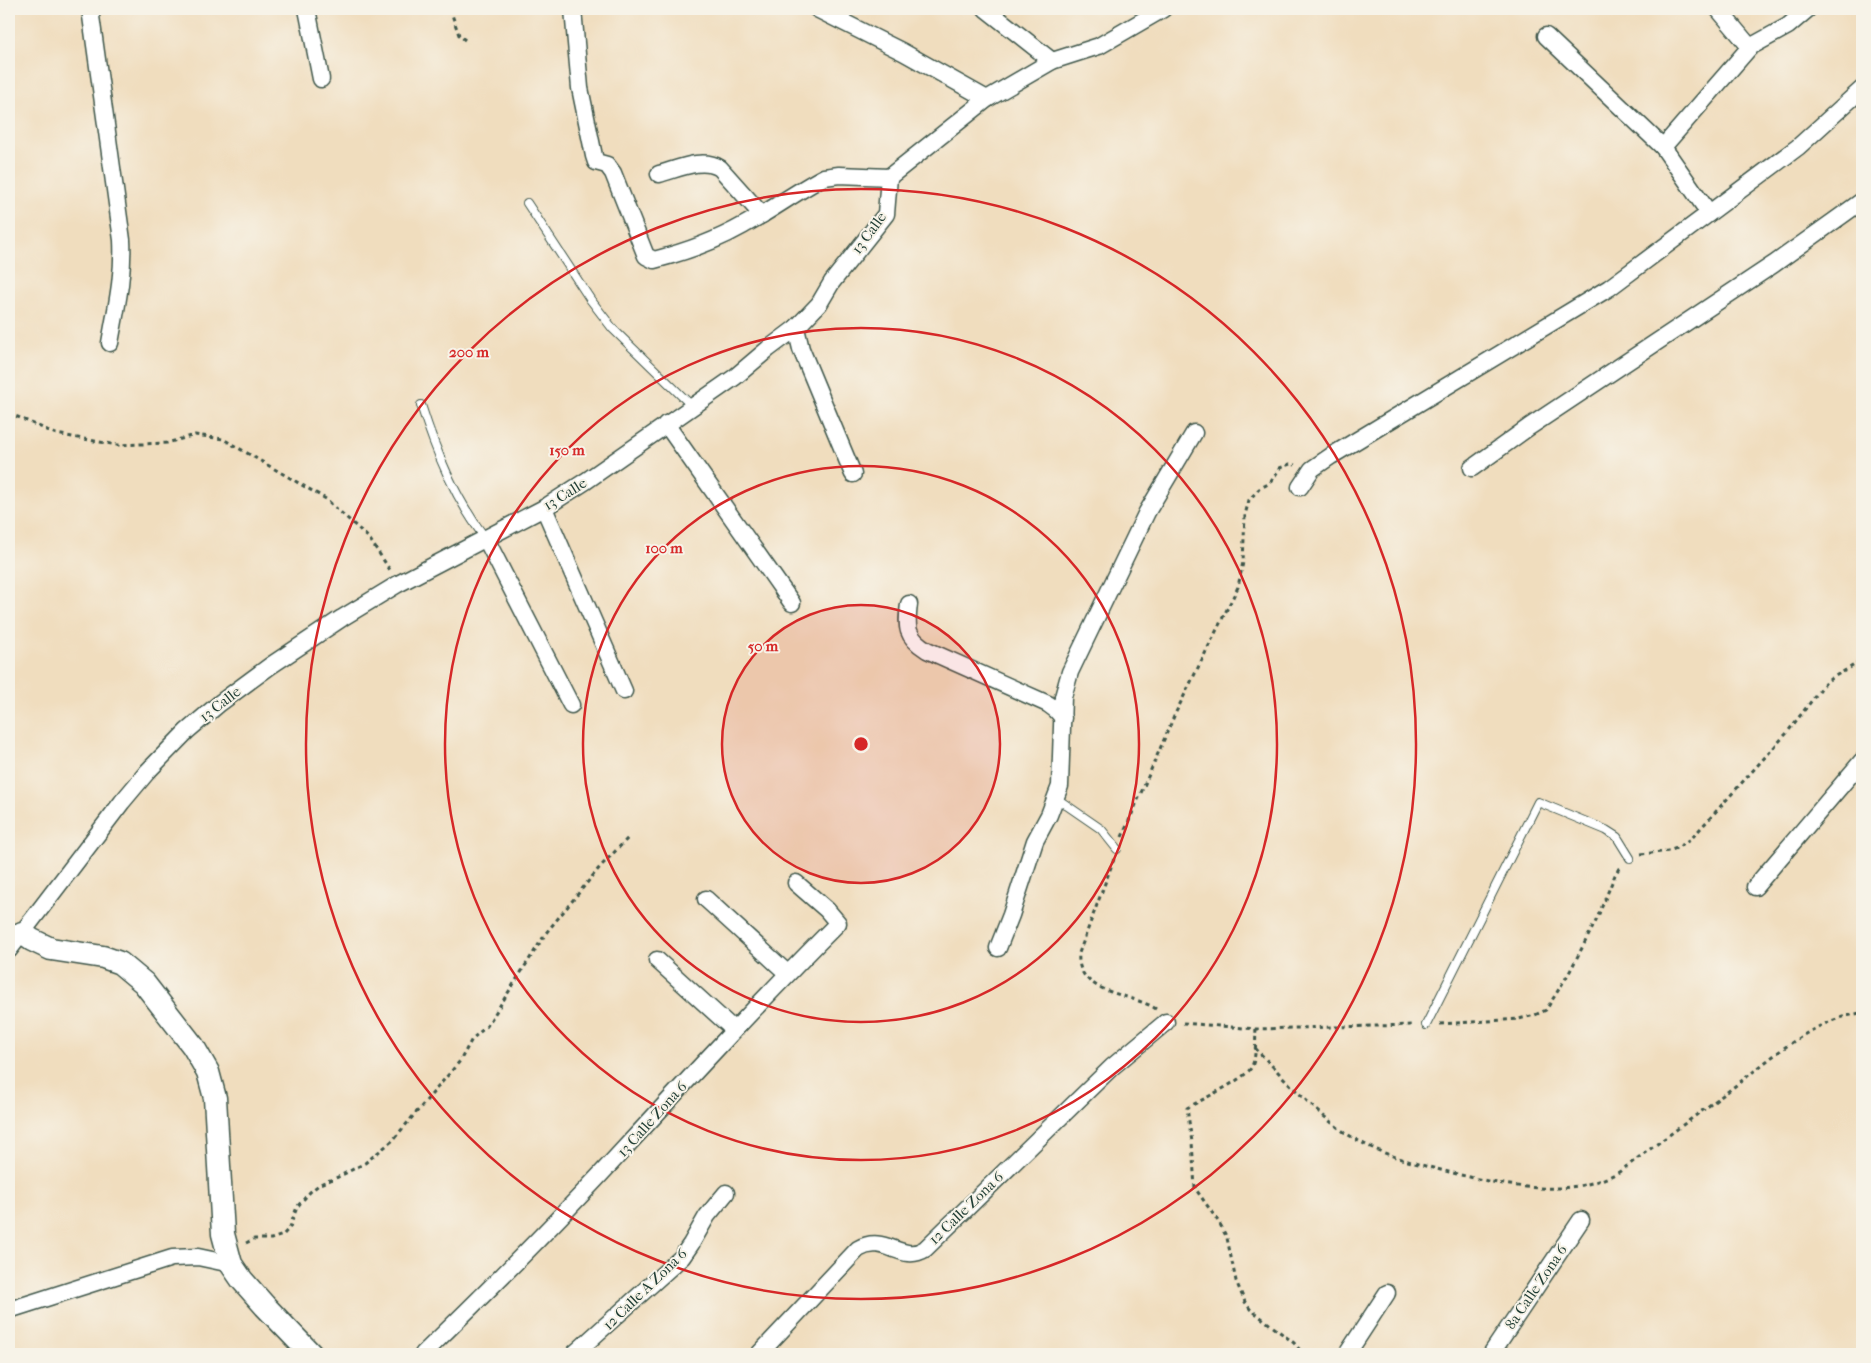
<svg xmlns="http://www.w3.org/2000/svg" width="1871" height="1363" font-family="'IM FELL French Canon',serif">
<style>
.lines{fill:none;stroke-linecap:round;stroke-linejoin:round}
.lane-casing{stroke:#3e5549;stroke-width:10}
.street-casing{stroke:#3e5549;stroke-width:19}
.secondary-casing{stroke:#3e5549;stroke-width:25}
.path{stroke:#3e5549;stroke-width:3;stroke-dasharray:4 4;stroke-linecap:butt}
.lane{stroke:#fff;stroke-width:8}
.street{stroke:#fff;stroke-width:16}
.secondary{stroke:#fff;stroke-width:22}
.ring{fill:none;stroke:#d62828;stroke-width:2.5}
.labels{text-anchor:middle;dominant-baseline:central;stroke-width:4;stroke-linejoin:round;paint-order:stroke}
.street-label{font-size:15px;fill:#1f3d34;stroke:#f7f3e8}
.centre{fill:#d62828;stroke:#f7f3e8;stroke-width:2.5}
.ring-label{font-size:15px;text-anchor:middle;font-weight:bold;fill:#d62828;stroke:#f7f3e8;stroke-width:4;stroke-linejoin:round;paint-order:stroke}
</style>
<rect width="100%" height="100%" fill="#f7f3e8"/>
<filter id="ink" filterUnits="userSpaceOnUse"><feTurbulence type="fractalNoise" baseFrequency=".02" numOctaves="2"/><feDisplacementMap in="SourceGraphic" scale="10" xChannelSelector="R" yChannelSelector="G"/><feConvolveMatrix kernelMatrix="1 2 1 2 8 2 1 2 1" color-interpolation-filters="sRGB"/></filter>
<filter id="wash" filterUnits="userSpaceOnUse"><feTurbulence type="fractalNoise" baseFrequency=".0096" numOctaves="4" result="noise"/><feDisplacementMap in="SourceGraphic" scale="20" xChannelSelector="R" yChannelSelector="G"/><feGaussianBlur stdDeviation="1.12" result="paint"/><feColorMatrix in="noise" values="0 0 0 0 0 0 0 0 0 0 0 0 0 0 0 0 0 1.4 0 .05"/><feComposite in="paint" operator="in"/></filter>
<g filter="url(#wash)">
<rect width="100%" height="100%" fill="#f0ddbe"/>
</g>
<g filter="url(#ink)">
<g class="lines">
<g class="lane-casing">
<g id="lane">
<path d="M527,203L590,299L613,329L692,406"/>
<path d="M421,405C436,452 455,499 486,539"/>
<path d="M1056,798L1101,829L1117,849"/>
<path d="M1426,1025L1538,802L1606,830L1617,837L1630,858"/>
</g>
</g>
<g class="street-casing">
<g id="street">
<path d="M90,9L122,240C124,275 116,309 110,343"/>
<path d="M307,9L321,79"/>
<path d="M573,9L580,88L594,156L596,162L607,165L613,173L646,256L654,260C685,252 716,241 744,225C772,210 797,191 824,177L839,175L889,177"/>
<path d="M817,9L903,52L987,99"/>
<path d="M986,9L1052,61"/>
<path d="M1718,9L1750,47"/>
<path d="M1546,36L1663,147L1709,213"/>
<path d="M1663,147L1750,47L1788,26L1808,9"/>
<path d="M659,174C678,169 702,157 720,168L762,215"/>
<path d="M796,328L801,349L853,474"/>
<path d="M666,424L792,603"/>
<path d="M1472,468L1529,427L1774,264L1862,201"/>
<path d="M1300,487L1312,469L1331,456L1609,288L1798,147L1862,89"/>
<path d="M544,508L624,691"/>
<path d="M486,539L571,705"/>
<path d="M909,604C906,628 906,637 927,650L1048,704L1056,710L1063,718"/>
<path d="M1755,887L1862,761"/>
<path d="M706,899L787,973"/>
<path d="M998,948L1011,915L1035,841L1049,815L1060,786L1063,697L1070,672L1147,512L1194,433"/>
<path d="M9,950L122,802L148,771L187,731L220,703L270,666L342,618L398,584L544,508L586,481L735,377L768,349L796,328L819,304L832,282L886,214L889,177L987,99L1052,61L1099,46L1163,9"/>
<path d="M657,960L733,1029"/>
<path d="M9,1310L172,1258L198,1257L231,1264"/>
<path d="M423,1354C491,1288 558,1221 622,1151C693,1074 764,997 838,923L827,910L796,883"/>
<path d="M574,1354L682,1257L691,1244L707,1216L726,1193"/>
<path d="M759,1354L858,1249C886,1233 901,1264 925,1249L1112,1067L1166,1022"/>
<path d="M1347,1354L1387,1293"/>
<path d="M1491,1354L1581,1220"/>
</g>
</g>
<g class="secondary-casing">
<path id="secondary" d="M22,933L32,940L51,949L103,957L120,963L144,983L193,1046L208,1072L215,1098L223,1234L231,1264L242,1280L265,1306L311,1354"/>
</g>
<g class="path">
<path d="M450,9L459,35L465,40"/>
<path d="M9,413L56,434L117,445L167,443L195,435L223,439L326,499L369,538L390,570"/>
<path d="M1122,837L1175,714L1238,587L1243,562L1245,515L1249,500L1259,489L1270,483L1280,468L1290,464L1295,465"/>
<path d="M1641,854C1666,851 1670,854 1691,839L1786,734L1826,682C1838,673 1852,669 1862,658"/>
<path d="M1114,859L1079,953C1075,995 1131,992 1156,1009"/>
<path d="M1183,1023L1256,1029L1414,1025"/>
<path d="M1440,1024L1519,1019L1535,1015L1546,1010L1569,973L1596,921L1615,875L1621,865"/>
<path d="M1256,1029C1255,1040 1257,1058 1251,1068C1245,1079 1199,1101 1187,1108L1192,1142L1195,1188L1220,1224L1227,1238L1236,1281L1245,1302L1250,1309L1294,1343L1303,1354"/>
<path d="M1255,1048C1282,1076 1309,1106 1340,1129C1371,1152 1409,1162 1445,1171C1501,1185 1566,1201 1619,1172C1658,1143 1697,1115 1735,1086C1773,1057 1813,1019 1862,1013"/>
<path d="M246,1243L254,1239H271L283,1235L290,1227L297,1207L310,1192L320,1184L338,1177L365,1163L392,1141L460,1061L472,1039L487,1026L546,933L600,867L628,838"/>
</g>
<use href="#lane" class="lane"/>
<use href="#street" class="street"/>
<use href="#secondary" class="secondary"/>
</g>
</g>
<circle cx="861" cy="744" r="139" fill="#d62828" fill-opacity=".12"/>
<g class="ring">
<circle cx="861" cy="744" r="139"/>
<circle cx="861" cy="744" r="278"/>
<circle cx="861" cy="744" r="416"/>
<circle cx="861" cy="744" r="555"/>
</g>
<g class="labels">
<g class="street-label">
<text transform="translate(869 233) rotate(-54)">13 Calle</text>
<text transform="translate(565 494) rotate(-32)">13 Calle</text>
<text transform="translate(220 704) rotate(-38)">13 Calle</text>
<text transform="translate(652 1119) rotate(-48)">13 Calle Zona 6</text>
<text transform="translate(966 1208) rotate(-44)">12 Calle Zona 6</text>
<text transform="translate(1536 1287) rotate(-56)">8a Calle Zona 6</text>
<text transform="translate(645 1289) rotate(-44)">12 Calle A Zona 6</text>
</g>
</g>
<circle cx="861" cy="744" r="8" class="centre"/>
<g class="ring-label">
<text x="469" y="357">200 m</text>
<text x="567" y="455">150 m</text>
<text x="664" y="553">100 m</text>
<text x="763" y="651">50 m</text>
</g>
<rect width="1871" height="1363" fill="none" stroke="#f7f3e8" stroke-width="30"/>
</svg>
